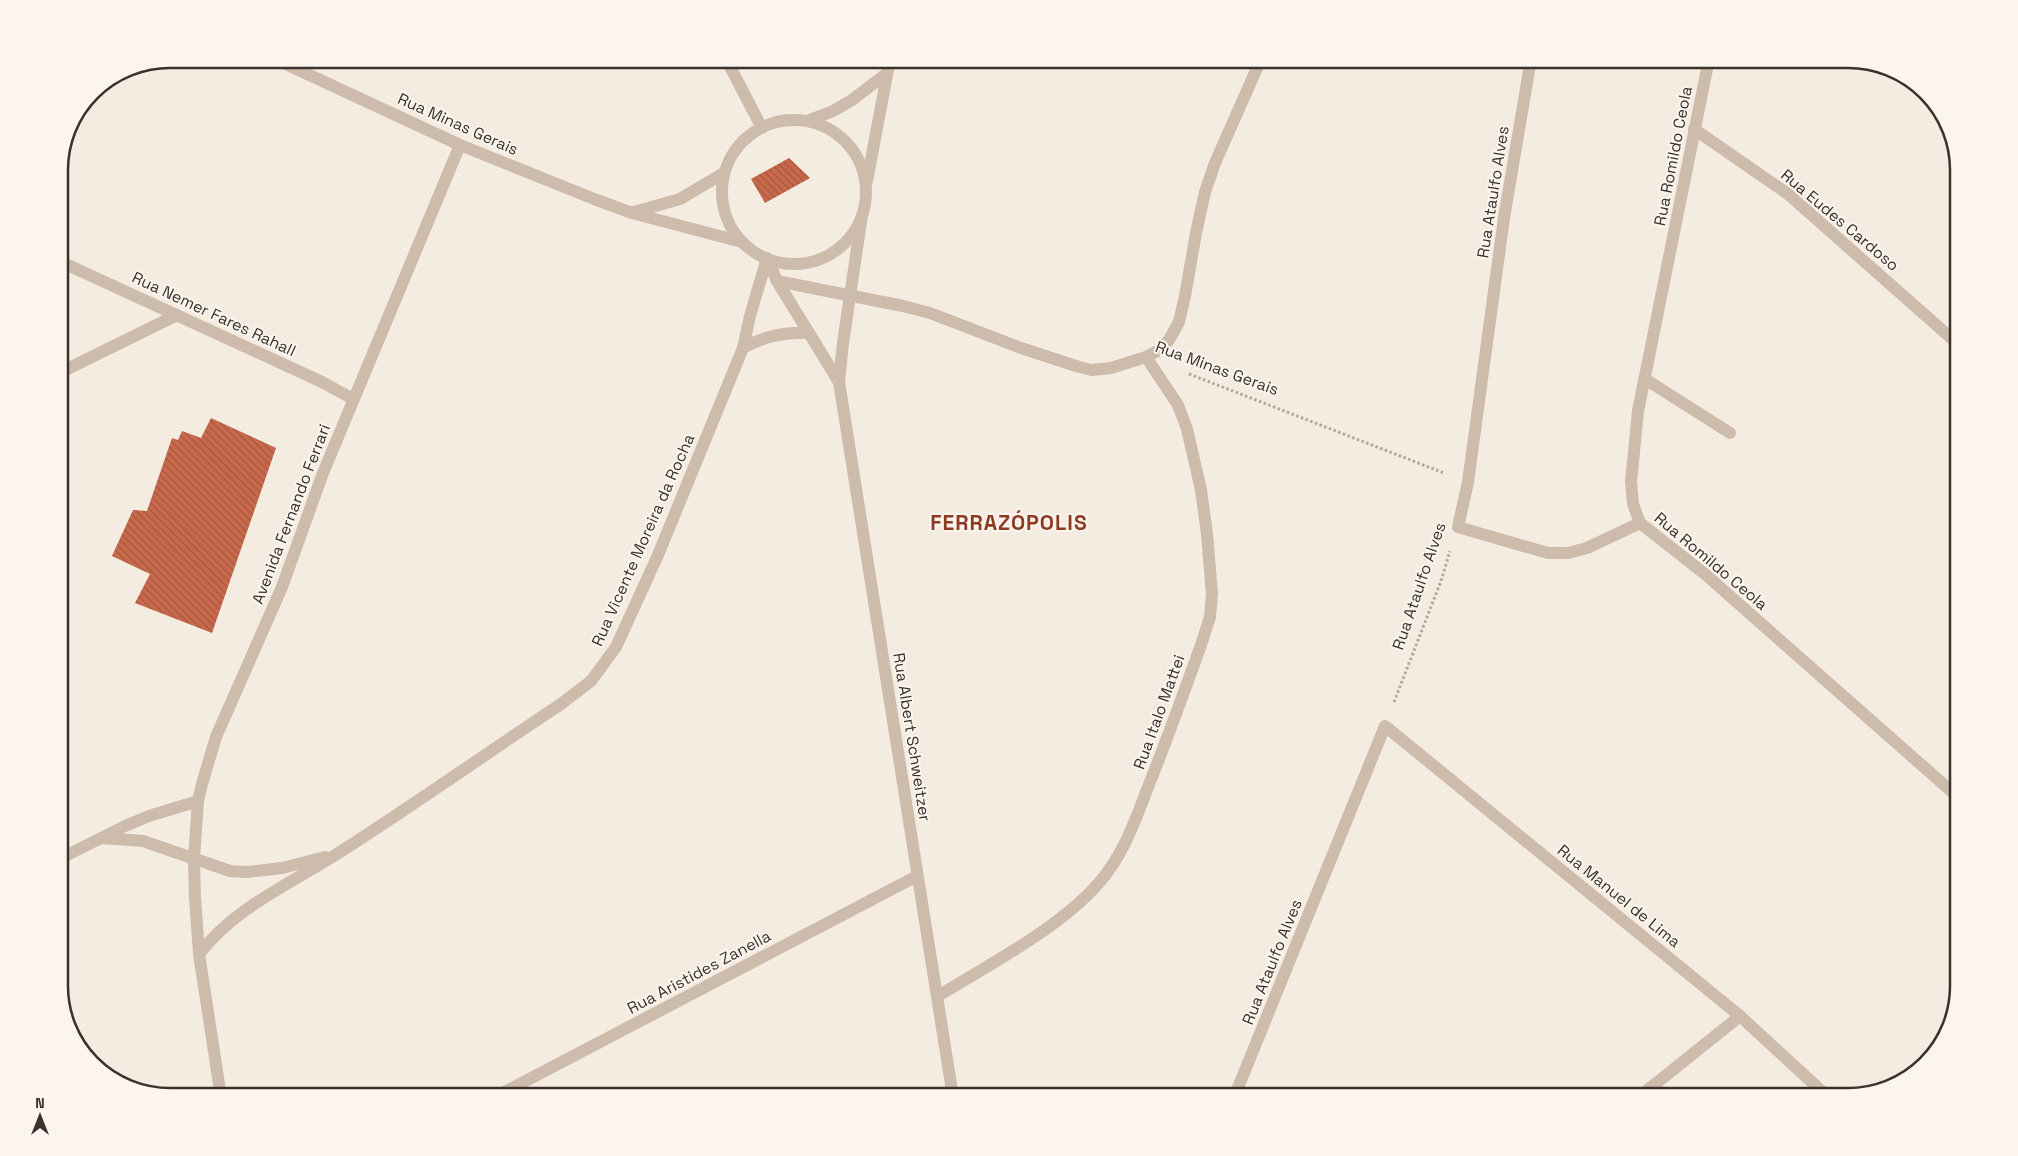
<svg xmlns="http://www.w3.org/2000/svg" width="2018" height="1156" font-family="'Space Grotesk',sans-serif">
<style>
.building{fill:url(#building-back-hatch)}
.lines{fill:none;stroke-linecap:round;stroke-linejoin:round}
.path{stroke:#b9a596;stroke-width:3;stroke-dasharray:2.5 2.5;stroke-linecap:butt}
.minor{stroke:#cdbbac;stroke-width:12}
.labels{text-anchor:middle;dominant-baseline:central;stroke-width:4;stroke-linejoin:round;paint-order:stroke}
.street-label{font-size:16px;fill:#3b302b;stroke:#fbf5ee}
.district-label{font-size:21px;font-weight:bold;letter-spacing:1px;fill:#8c3b22;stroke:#fbf5ee}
.rim{fill:none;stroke:#3b302b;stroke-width:2.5}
</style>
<defs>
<pattern id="building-back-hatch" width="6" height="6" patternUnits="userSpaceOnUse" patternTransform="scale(1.25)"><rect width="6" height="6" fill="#c8694b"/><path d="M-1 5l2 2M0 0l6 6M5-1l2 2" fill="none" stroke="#a4573f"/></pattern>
</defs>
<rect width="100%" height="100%" fill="#f4ebe1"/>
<g class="building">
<path d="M789,158L810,178L765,203L751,179Z"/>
<path d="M211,418L276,448L212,633L135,603L150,574L112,556L133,510L147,511L172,438L178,440L182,431L201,438Z"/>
</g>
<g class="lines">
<g class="path">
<path d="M1189,374L1444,473"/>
<path d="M1394,702L1441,581L1450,551"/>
</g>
<g class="minor">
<path d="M275,59L460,145L594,199L632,213L742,242"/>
<path d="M726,59L762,128"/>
<path d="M1531,59L1504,218L1468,482L1458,527L1548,553H1568L1587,548L1640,523"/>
<path d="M1709,59L1638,411L1631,482L1633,504L1640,523L1705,574L1959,798"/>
<circle cx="794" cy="192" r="72"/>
<path d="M807,121L833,111L852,100L886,74"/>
<path d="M1694,129L1788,194L1959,345"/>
<path d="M867,181L890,59"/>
<path d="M634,212L680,199L724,173"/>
<path d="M862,215L843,343L839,382L953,1097"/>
<path d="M767,258L777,281L839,382"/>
<path d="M59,261L322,382L353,399"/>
<path d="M777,281L903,306L930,313L1021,348L1079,367L1092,370L1111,368L1146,357L1161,349L1169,340L1179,322L1185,296L1196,233L1205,192L1215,163L1261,59"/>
<path d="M743,348C765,336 784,332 808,333"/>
<path d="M59,373L177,315"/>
<path d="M1645,379L1730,433"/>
<path d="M102,838L143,841L230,871L247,872L282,868L325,857"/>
<path d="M59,859L125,826L149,816L198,801"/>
<path d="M199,954C235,907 292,883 340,852C415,804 487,753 561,704L591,681L616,647L658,555L743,348L750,316L767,258"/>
<path d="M938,996C990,964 1058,929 1098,884C1123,856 1135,821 1148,787C1167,740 1184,692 1201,645L1210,617L1212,594L1207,534L1201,490L1187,429L1178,405L1146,357"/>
<path d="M1235,1095L1385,726L1740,1016L1828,1097"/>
<path d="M221,1097L199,954L195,897L194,859L198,801L202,784L216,737L282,587L323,473L460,145"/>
<path d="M495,1097L917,876"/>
<path d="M1639,1097L1740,1016"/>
</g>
</g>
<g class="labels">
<g class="street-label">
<text transform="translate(458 124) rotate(24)">Rua Minas Gerais</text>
<text transform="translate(1673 156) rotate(-79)">Rua Romildo Ceola</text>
<text transform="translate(1493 192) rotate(-81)">Rua Ataulfo Alves</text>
<text transform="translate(1840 220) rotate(40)">Rua Eudes Cardoso</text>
<text transform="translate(214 314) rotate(25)">Rua Nemer Fares Rahall</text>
<text transform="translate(1217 368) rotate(20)">Rua Minas Gerais</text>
<text transform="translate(291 514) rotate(-69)">Avenida Fernando Ferrari</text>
<text transform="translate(643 540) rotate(-66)">Rua Vicente Moreira da Rocha</text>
<text transform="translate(1711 561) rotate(40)">Rua Romildo Ceola</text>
<text transform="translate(1419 586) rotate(-71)">Rua Ataulfo Alves</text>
<text transform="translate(1159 712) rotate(-70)">Rua Italo Mattei</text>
<text transform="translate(912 737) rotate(81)">Rua Albert Schweitzer</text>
<text transform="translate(1619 896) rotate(39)">Rua Manuel de Lima</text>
<text transform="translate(1272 962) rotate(-68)">Rua Ataulfo Alves</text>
<text transform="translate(699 972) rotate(-28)">Rua Aristides Zanella</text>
</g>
<g class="district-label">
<text x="1009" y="522">FERRAZÓPOLIS</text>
</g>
</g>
<path d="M0 0H2018V1156H0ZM170 68H1848A102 102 0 0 1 1950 170V986A102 102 0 0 1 1848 1088H170A102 102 0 0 1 68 986V170A102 102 0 0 1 170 68Z" fill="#fbf5ee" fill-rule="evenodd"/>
<path class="rim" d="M170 68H1848A102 102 0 0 1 1950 170V986A102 102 0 0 1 1848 1088H170A102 102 0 0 1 68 986V170A102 102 0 0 1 170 68Z"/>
<g transform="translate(40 1116)" stroke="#fbf5ee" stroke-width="4" paint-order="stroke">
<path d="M0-4L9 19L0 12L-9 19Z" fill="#3b302b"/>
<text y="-8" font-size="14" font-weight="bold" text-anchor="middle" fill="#3b302b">N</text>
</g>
</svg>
